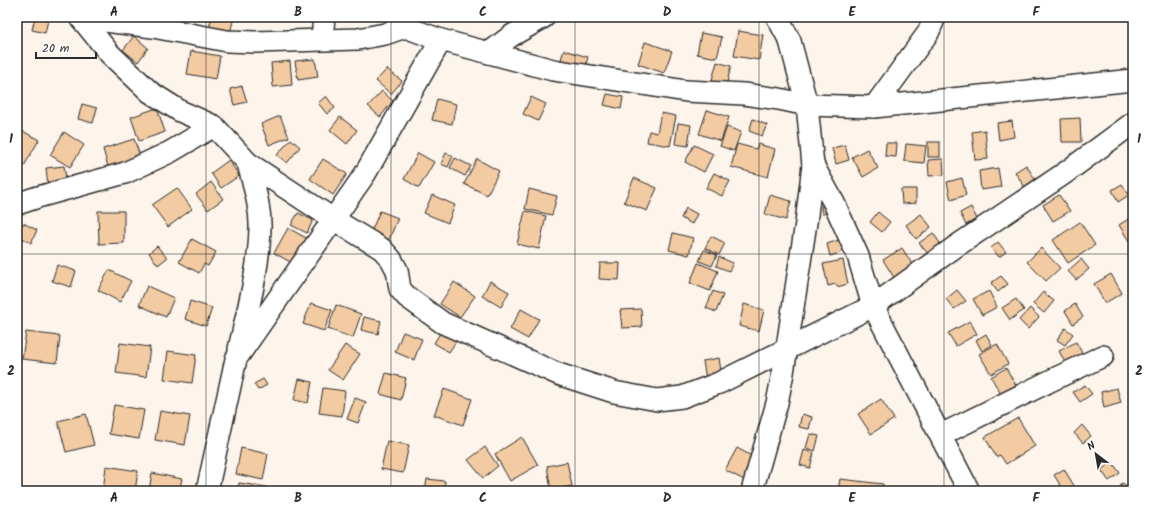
<svg xmlns="http://www.w3.org/2000/svg" width="1150" height="508" font-family="Kalam,sans-serif">
<style>
.building{fill:#f3cba2;stroke:#2b2b2b}
.lines{fill:none;stroke-linecap:round;stroke-linejoin:round}
.minor-casing{stroke:#2b2b2b;stroke-width:24}
.minor{stroke:#fff;stroke-width:21}
.grid{fill:none;stroke:#2b2b2b;stroke-width:1;stroke-opacity:0.55}
.neatline{fill:none;stroke:#2b2b2b;stroke-width:1.5}
.grid-label{font-size:13px;text-anchor:middle;font-weight:bold;fill:#2b2b2b}
</style>
<rect width="100%" height="100%" fill="#fdf5ec"/>
<filter id="ink" filterUnits="userSpaceOnUse"><feTurbulence type="fractalNoise" baseFrequency=".025" numOctaves="2"/><feDisplacementMap in="SourceGraphic" scale="8" xChannelSelector="R" yChannelSelector="G"/><feConvolveMatrix kernelMatrix="1 2 1 2 8 2 1 2 1" color-interpolation-filters="sRGB"/></filter>
<g filter="url(#ink)">
<g class="building">
<path d="M35,17L48,20L45,33L32,30Z"/>
<path d="M212,17H234L230,33L209,28Z"/>
<path d="M738,31L763,35L759,60L734,56Z"/>
<path d="M701,33L722,37L717,58L697,54Z"/>
<path d="M134,36L148,48L138,62L123,50Z"/>
<path d="M645,42L672,51L664,73L638,64Z"/>
<path d="M564,50L588,57L584,72L559,65Z"/>
<path d="M191,51L220,56L216,79L187,74Z"/>
<path d="M315,59L318,77L298,80L295,61Z"/>
<path d="M290,61L292,85L273,87L271,63Z"/>
<path d="M717,62L731,66L725,91L710,87Z"/>
<path d="M387,69L402,81L391,94L376,81Z"/>
<path d="M242,86L247,102L234,105L230,89Z"/>
<path d="M382,91L393,101L380,117L368,106Z"/>
<path d="M607,94L623,97L621,109L604,105Z"/>
<path d="M326,96L335,108L327,114L318,103Z"/>
<path d="M531,97L546,104L538,121L523,114Z"/>
<path d="M437,99L456,104L452,124L432,120Z"/>
<path d="M82,104L97,108L93,123L78,119Z"/>
<path d="M157,108L165,132L139,141L131,117Z"/>
<path d="M707,110L729,117L721,141L699,134Z"/>
<path d="M661,113L676,116L670,146L647,142L649,131L657,133Z"/>
<path d="M280,116L289,137L269,145L261,124Z"/>
<path d="M340,117L357,130L347,144L330,130Z"/>
<path d="M1080,118L1081,142H1062L1061,119Z"/>
<path d="M753,119L767,125L762,136L749,131Z"/>
<path d="M1012,121L1014,137L999,140L997,123Z"/>
<path d="M678,123L691,125L688,146L675,144Z"/>
<path d="M727,127L741,132L734,151L720,146Z"/>
<path d="M17,128L39,140L24,166L17,162Z"/>
<path d="M985,130L988,159L975,160L972,132Z"/>
<path d="M64,132L84,145L70,167L50,155Z"/>
<path d="M134,139L140,156L108,167L103,149Z"/>
<path d="M291,139L300,147L287,163L277,155Z"/>
<rect x="928" y="142" width="12" height="15"/>
<path d="M886,143H897L896,157L885,156Z"/>
<path d="M737,144L756,149L758,144L775,149L768,177L731,167Z"/>
<path d="M906,144L926,146L924,163L904,161Z"/>
<path d="M694,145L713,154L704,172L685,162Z"/>
<path d="M845,145L849,160L836,164L832,148Z"/>
<path d="M867,149L878,168L863,177L852,157Z"/>
<path d="M418,153L434,162L419,188L404,179Z"/>
<path d="M446,153L453,156L448,167L441,164Z"/>
<path d="M455,158L471,166L465,176L450,168Z"/>
<path d="M323,159L347,174L333,195L310,179Z"/>
<path d="M477,159L499,171L487,195L464,184Z"/>
<path d="M943,159L944,175L929,176L928,160Z"/>
<path d="M229,160L239,176L221,188L211,173Z"/>
<path d="M1026,165L1037,182L1026,189L1015,172Z"/>
<path d="M64,166L67,184L48,187L46,168Z"/>
<path d="M998,168L1001,187L981,190L979,171Z"/>
<path d="M714,173L730,181L722,196L706,188Z"/>
<path d="M634,178L657,188L647,211L624,202Z"/>
<path d="M962,178L966,195L951,200L947,182Z"/>
<path d="M211,182L223,199L208,210L196,194Z"/>
<path d="M1122,184L1129,195L1118,202L1112,190Z"/>
<path d="M177,188L192,209L168,227L152,205Z"/>
<path d="M529,189L557,196L552,215L525,209Z"/>
<path d="M901,189H916V203L902,204Z"/>
<path d="M432,195L455,205L448,223L424,213Z"/>
<path d="M770,195L791,201L786,220L765,214Z"/>
<path d="M1059,195L1070,211L1053,221L1043,205Z"/>
<path d="M831,205L832,213L822,214L821,206Z"/>
<path d="M971,207L977,219L966,225L960,213Z"/>
<path d="M686,208L697,214L692,224L681,218Z"/>
<path d="M98,211H124V243L99,244Z"/>
<path d="M380,211L398,218L388,242L370,234Z"/>
<path d="M525,211L546,216L539,249L517,244Z"/>
<path d="M878,212L890,222L882,232L870,222Z"/>
<path d="M298,213L313,220L307,233L291,225Z"/>
<path d="M921,214L931,227L916,239L906,225Z"/>
<path d="M1133,216V238L1129,241L1119,225Z"/>
<path d="M1080,222L1095,245L1068,263L1053,240Z"/>
<path d="M23,223L37,230L31,243L17,235Z"/>
<path d="M288,228L308,239L294,264L274,253Z"/>
<path d="M673,233L693,238L689,255L669,250Z"/>
<path d="M933,233L942,246L929,255L919,243Z"/>
<path d="M711,236L725,243L719,255L705,248Z"/>
<path d="M192,239L216,252L208,266L204,264L199,273L179,262Z"/>
<path d="M839,240L843,252L830,256L827,244Z"/>
<path d="M998,242L1006,252L999,257L991,248Z"/>
<path d="M157,246L167,258L158,265L149,253Z"/>
<path d="M902,248L914,267L895,279L883,260Z"/>
<path d="M1041,248L1060,268L1046,281L1027,262Z"/>
<path d="M704,250L717,255L712,266L699,261Z"/>
<path d="M719,257L733,263L729,271L716,266Z"/>
<path d="M1081,259L1089,269L1076,280L1068,271Z"/>
<path d="M843,260L848,284L837,287L836,284L828,286L823,264Z"/>
<path d="M600,263H620L619,280L599,279Z"/>
<path d="M698,263L718,271L710,291L690,283Z"/>
<path d="M57,265L76,271L71,287L52,281Z"/>
<path d="M109,270L131,281L120,302L98,290Z"/>
<path d="M1111,274L1122,293L1105,303L1094,284Z"/>
<path d="M1001,276L1008,284L998,292L991,283Z"/>
<path d="M490,281L509,292L501,307L482,296Z"/>
<path d="M454,282L475,296L460,317L440,304Z"/>
<path d="M147,286L174,298L166,317L139,305Z"/>
<path d="M957,290L966,301L954,309L946,299Z"/>
<path d="M713,291L723,295L716,312L706,308Z"/>
<path d="M989,291L997,307L982,315L973,299Z"/>
<path d="M1043,292L1054,301L1044,313L1033,304Z"/>
<path d="M1016,299L1024,310L1010,320L1002,308Z"/>
<path d="M190,301L212,308L206,326L185,319Z"/>
<path d="M311,303L332,310L324,331L303,324Z"/>
<path d="M744,304L764,310L759,331L739,326Z"/>
<path d="M1075,304L1083,317L1073,324L1065,311Z"/>
<path d="M336,305L361,314L353,338L328,329Z"/>
<path d="M1030,308L1039,317L1028,329L1019,320Z"/>
<path d="M521,309L539,319L528,339L510,329Z"/>
<path d="M641,309L642,327L622,328L620,310Z"/>
<path d="M364,317L381,321L378,334L361,330Z"/>
<path d="M970,321L977,334L956,346L948,333Z"/>
<path d="M1065,328L1073,334L1065,345L1057,340Z"/>
<path d="M442,330L457,340L449,352L434,343Z"/>
<path d="M26,332L60,336L57,363L22,359Z"/>
<path d="M403,332L422,339L414,360L395,352Z"/>
<path d="M986,334L992,345L982,351L976,340Z"/>
<path d="M1076,342L1086,360L1069,370L1059,351Z"/>
<path d="M120,343L150,347L146,377L116,373Z"/>
<path d="M997,344L1008,364L991,374L979,354Z"/>
<path d="M345,345L360,354L343,380L328,370Z"/>
<path d="M168,351L196,355L192,383L164,379Z"/>
<path d="M719,358L722,378L706,380L703,361Z"/>
<path d="M1006,368L1017,387L1002,396L991,377Z"/>
<path d="M386,373L406,378L401,400L380,394Z"/>
<path d="M263,379L267,385L258,390L254,384Z"/>
<path d="M299,379L312,382L308,403L294,400Z"/>
<path d="M1085,385L1092,394L1080,402L1073,392Z"/>
<path d="M323,388L345,391L342,416L319,413Z"/>
<path d="M1117,388L1121,403L1104,408L1101,392Z"/>
<path d="M444,389L472,399L463,425L434,415Z"/>
<path d="M355,398L366,402L358,423L347,419Z"/>
<path d="M881,399L894,419L871,434L858,414Z"/>
<path d="M114,405L144,410L139,439L109,434Z"/>
<path d="M160,411L190,416L185,445L155,440Z"/>
<path d="M86,414L94,445L66,452L58,421Z"/>
<path d="M802,414L812,417L809,429L799,427Z"/>
<path d="M1018,418L1035,446L1006,464L1000,455L996,457L985,437Z"/>
<path d="M1082,425L1091,436L1083,443L1074,433Z"/>
<path d="M810,434L819,436L815,451L806,448Z"/>
<path d="M522,437L538,465L510,481L495,454Z"/>
<path d="M387,441L409,445L403,473L381,469Z"/>
<path d="M485,447L498,466L483,478L468,460Z"/>
<path d="M241,448L268,454L263,480L236,474Z"/>
<path d="M737,448L759,460L748,482L725,470Z"/>
<path d="M804,450L814,453L810,468L800,465Z"/>
<path d="M567,462L572,486L551,490L547,466Z"/>
<path d="M1112,462L1120,473L1109,481L1101,470Z"/>
<path d="M106,466L138,471L135,491H103Z"/>
<path d="M1064,469L1076,489L1072,491H1064L1054,475Z"/>
<path d="M152,473L182,479L179,491H149Z"/>
<path d="M427,479L445,481L444,491H425Z"/>
<path d="M840,479L883,484L882,491H838Z"/>
<path d="M239,483L266,487V491H237Z"/>
<path d="M1122,483L1131,488L1130,491H1118Z"/>
<path d="M361,487L381,488L380,491H361Z"/>
</g>
<g class="lines">
<g class="minor-casing">
<g id="minor">
<path d="M80,17L110,54L150,92L180,111L214,126L248,163L333,219L382,249L391,259L397,270L400,289L407,297L443,323L558,374L614,392L657,400L682,397L719,383L873,306L955,247L1065,173L1133,123"/>
<path d="M777,17L790,41L807,105L874,107L1133,80"/>
<path d="M81,18L153,27L227,41L255,42L358,39L385,34L405,27L441,40L553,70L686,91L744,94L779,99L807,105L813,165L806,223L783,373L777,403L752,491"/>
<path d="M322,39L324,17"/>
<path d="M489,53L511,36L544,17"/>
<path d="M874,107L928,33L935,17"/>
<path d="M813,165L834,203L858,256L873,306L969,491"/>
<path d="M17,204L38,197L125,173L170,152L214,126"/>
<path d="M239,349C248,309 259,269 260,229C261,207 253,184 248,163"/>
<path d="M941,435L1054,379L1103,356"/>
<path d="M207,491L236,359L365,174L441,40"/>
</g>
</g>
<use href="#minor" class="minor"/>
</g>
</g>
<path class="grid" d="M206,17V491M391,17V491M575,17V491M759,17V491M944,17V491M17,254H1133"/>
<rect width="1150" height="508" fill="none" stroke="#fff" stroke-width="44"/>
<g transform="translate(1096 454) rotate(329)" stroke="#ffffff" stroke-width="3" paint-order="stroke">
<path d="M0-3L7 15L0 10L-7 15Z" fill="#2b2b2b"/>
<text y="-6" font-size="11" font-weight="bold" text-anchor="middle" fill="#2b2b2b">N</text>
</g>
<path d="M36 52v6h60v-6" fill="none" stroke="#2b2b2b" stroke-width="2"/>
<text x="42" y="52" font-size="12" fill="#2b2b2b" stroke="#ffffff" stroke-width="3" paint-order="stroke">20 m</text>
<rect x="22" y="22" width="1106" height="464" class="neatline"/>
<g class="grid-label">
<text x="114" y="16">A</text>
<text x="298" y="16">B</text>
<text x="483" y="16">C</text>
<text x="667" y="16">D</text>
<text x="852" y="16">E</text>
<text x="1036" y="16">F</text>
<text x="11" y="143">1</text>
<text x="1139" y="143">1</text>
<text x="11" y="375">2</text>
<text x="1139" y="375">2</text>
<text x="114" y="502">A</text>
<text x="298" y="502">B</text>
<text x="483" y="502">C</text>
<text x="667" y="502">D</text>
<text x="852" y="502">E</text>
<text x="1036" y="502">F</text>
</g>
</svg>
